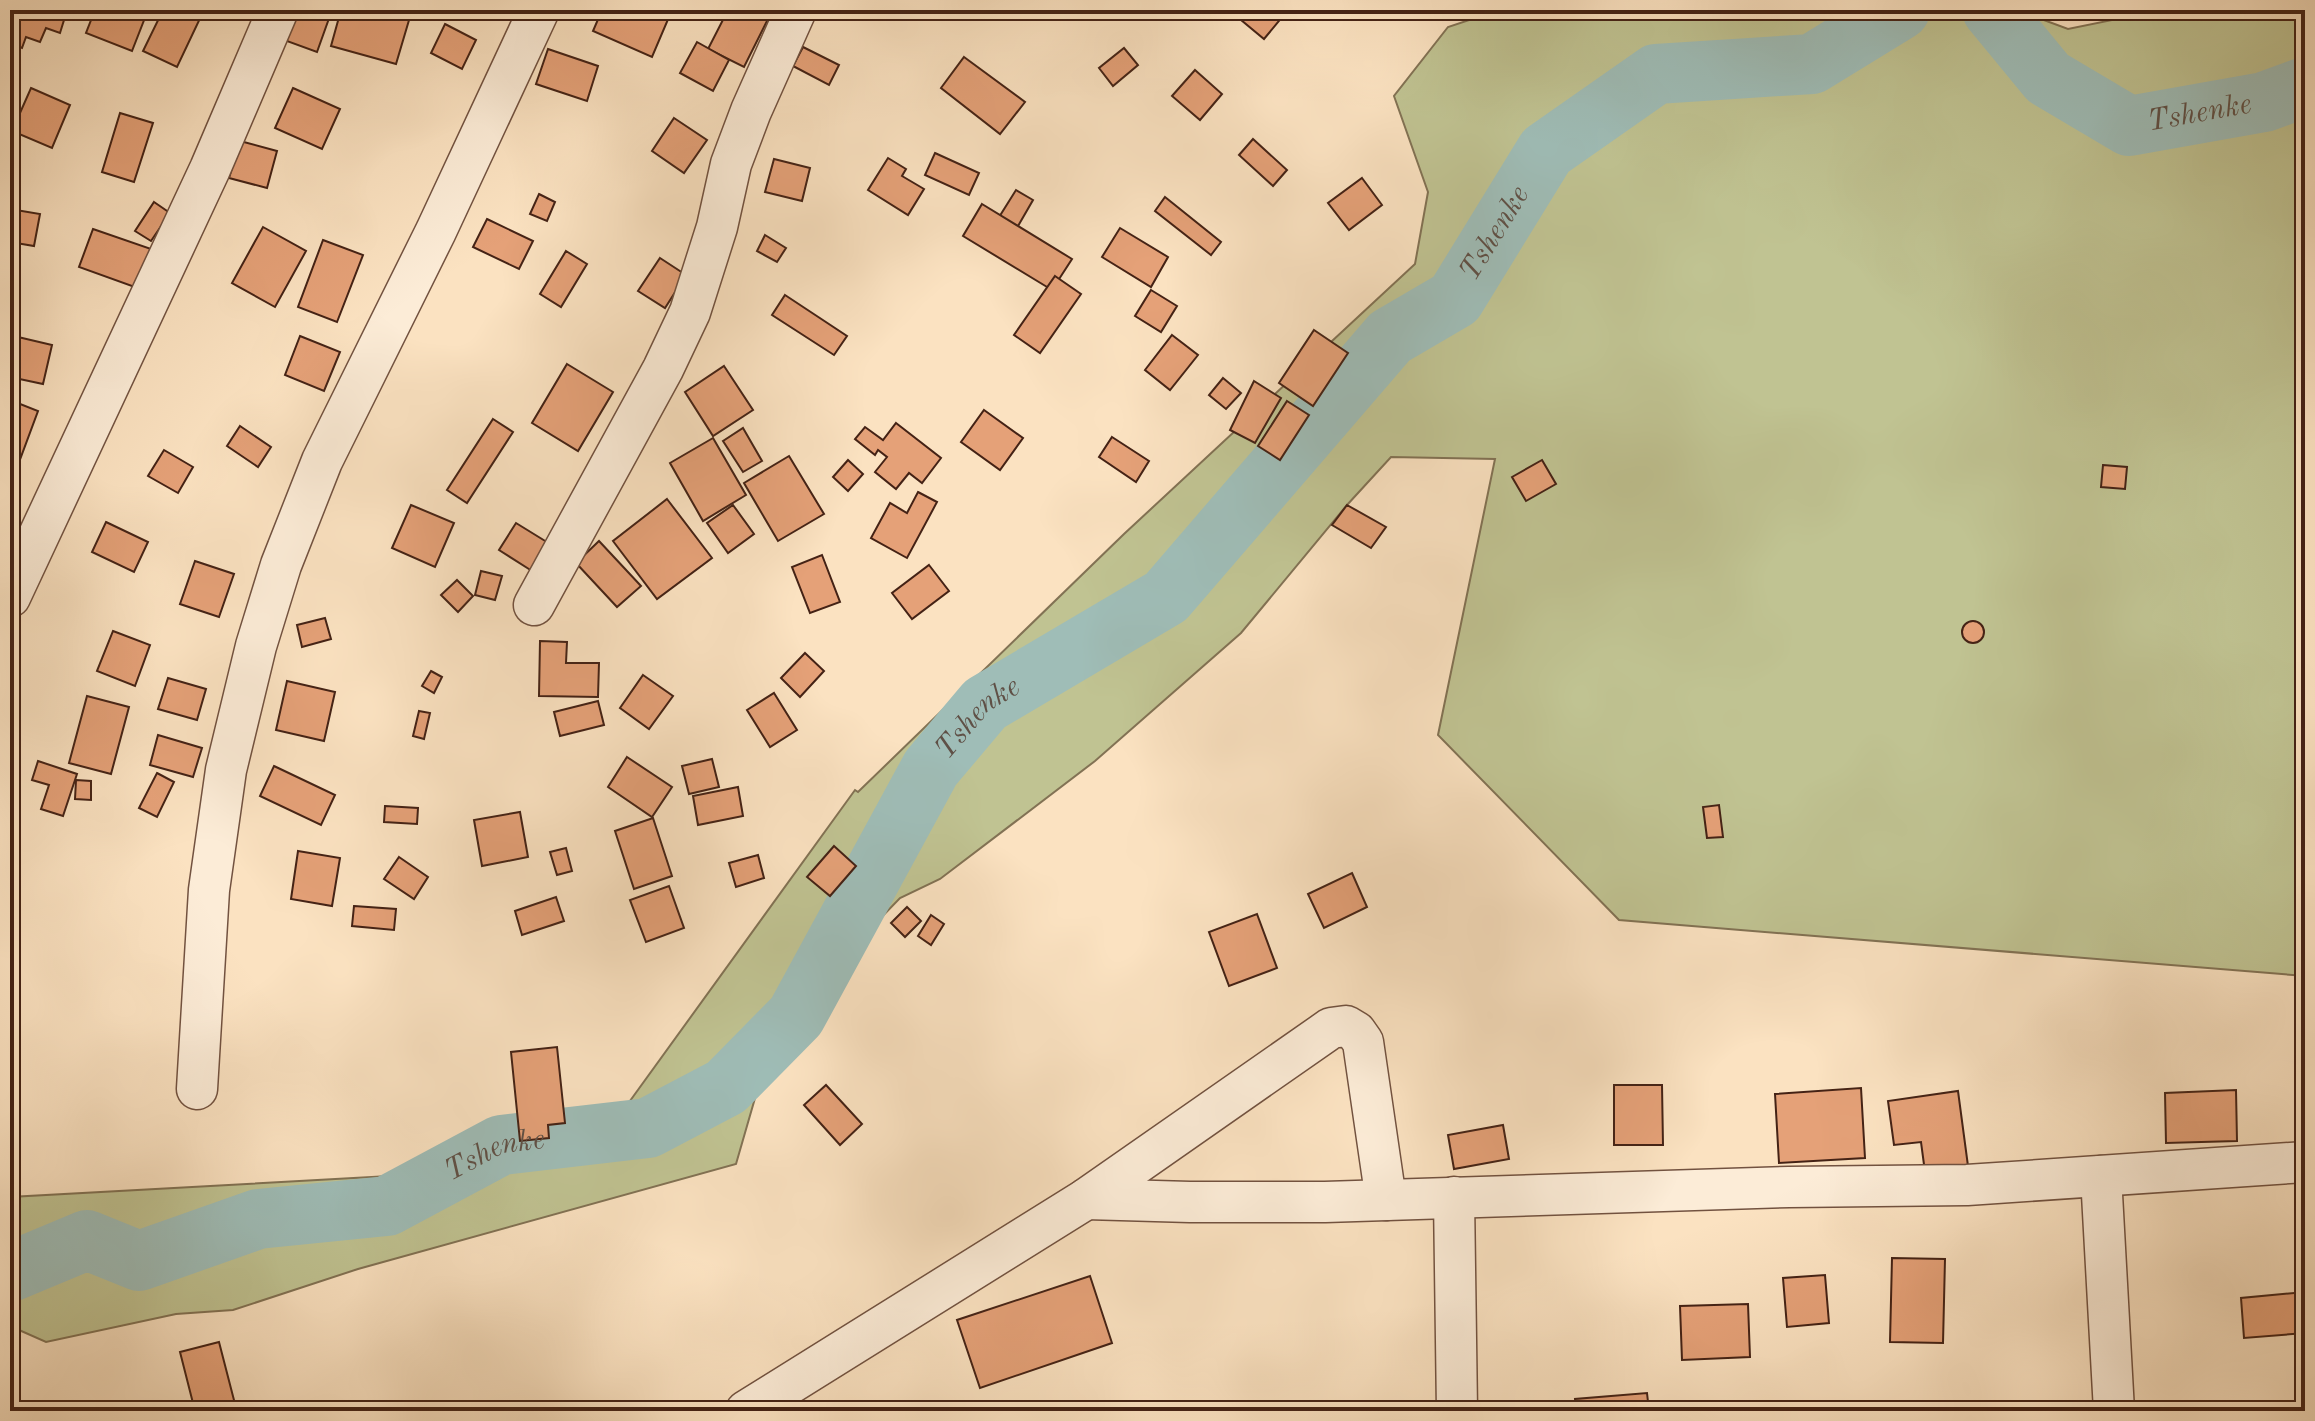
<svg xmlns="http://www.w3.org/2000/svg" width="2315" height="1421" font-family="'Old Standard TT',serif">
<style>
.green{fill:#c0c392;stroke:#827254;stroke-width:2}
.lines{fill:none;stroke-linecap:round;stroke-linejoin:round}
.river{stroke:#9fbdb7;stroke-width:60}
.building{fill:#e5a178;stroke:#442215;stroke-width:2}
.minor-casing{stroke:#725240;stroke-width:43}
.minor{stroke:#fcecd7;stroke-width:40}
.labels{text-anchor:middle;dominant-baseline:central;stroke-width:6;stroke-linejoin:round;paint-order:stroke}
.water-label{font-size:30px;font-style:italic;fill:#5f5046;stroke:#fcecd7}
</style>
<rect width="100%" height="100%" fill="#fbe2c1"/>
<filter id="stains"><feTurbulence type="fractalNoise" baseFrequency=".0025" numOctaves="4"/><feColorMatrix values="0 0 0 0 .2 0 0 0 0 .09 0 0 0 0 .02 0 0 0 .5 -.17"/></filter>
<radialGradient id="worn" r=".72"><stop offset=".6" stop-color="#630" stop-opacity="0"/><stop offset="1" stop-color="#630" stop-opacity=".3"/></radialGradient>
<path class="green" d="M1499,10H2017L2068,29L2137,15L2139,10H2305V976L1619,920L1438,735L1495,459L1391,457L1347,505L1241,633L1095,761L940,879L900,898L869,930L762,1074L736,1164L358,1269L233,1310L176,1314L46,1342L10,1326V1197L498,1170L614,1123L855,790L858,792L1124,534L1415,264L1428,192L1394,96L1448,27Z"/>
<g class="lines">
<g class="river">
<path id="s1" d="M1992,10L2048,78L2129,126L2264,102L2305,87"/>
<path id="s2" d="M10,1272L87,1240L139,1261L258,1219L387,1206L501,1145L648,1128L726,1087L796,1016L931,768L985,704L1166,597L1390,337L1455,299L1546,151L1656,74L1812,64L1900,10"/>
</g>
</g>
<g class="building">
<path d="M22,10H38L64,20L60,33L46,28L40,42L26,37L22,48L10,43Z"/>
<path d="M95,10H148L132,51L86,33Z"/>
<path d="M163,10H204L177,67L143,51Z"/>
<path d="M294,10H332L317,52L284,40Z"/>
<path d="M341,10H412L396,64L331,46Z"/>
<path d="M602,10H672L652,57L593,31Z"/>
<path d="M728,10H750L768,19L744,67L708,49Z"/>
<path d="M1229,10H1288L1264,39Z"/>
<path d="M445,24L476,40L462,69L431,53Z"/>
<path d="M697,42L729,60L713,91L680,73Z"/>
<path d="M803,47L839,65L829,85L793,66Z"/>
<path d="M1124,48L1138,65L1113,86L1099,68Z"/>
<path d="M548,49L598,66L587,101L536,84Z"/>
<path d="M964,57L1025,102L1000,134L941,88Z"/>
<path d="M1195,70L1222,94L1200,120L1172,96Z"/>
<path d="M31,88L70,105L52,148L12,131Z"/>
<path d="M293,88L340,109L322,149L275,128Z"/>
<path d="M120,113L153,123L134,182L102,172Z"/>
<path d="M674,118L707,140L684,173L652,151Z"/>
<path d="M1253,139L1287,170L1273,186L1239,155Z"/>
<path d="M240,141L277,151L267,188L229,178Z"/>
<path d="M935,153L979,173L969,195L925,175Z"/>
<path d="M888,158L906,169L902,176L924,189L908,215L868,190Z"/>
<path d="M774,159L810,168L802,201L765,192Z"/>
<path d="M1362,178L1382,205L1349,230L1328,203Z"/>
<path d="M1016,190L1033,200L1014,233L996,222Z"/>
<path d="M539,194L555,202L547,221L530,214Z"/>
<path d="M1165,197L1221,242L1211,255L1155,211Z"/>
<path d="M154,202L170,213L151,241L135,231Z"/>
<path d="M982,204L1072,259L1052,290L963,236Z"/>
<path d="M10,209L40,214L34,246L10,242Z"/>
<path d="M487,219L533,241L519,269L473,247Z"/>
<path d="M263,227L306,251L275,307L232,283Z"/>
<path d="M1120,228L1168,257L1151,287L1102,257Z"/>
<path d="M93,229L157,251L143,290L79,267Z"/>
<path d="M765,235L786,248L777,262L757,251Z"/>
<path d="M323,240L363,255L337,322L298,307Z"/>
<path d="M566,251L587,264L561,307L540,294Z"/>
<path d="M660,258L686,275L665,308L638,291Z"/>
<path d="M1055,276L1081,294L1040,353L1014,335Z"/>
<path d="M1151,290L1177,306L1161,332L1135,316Z"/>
<path d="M785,295L847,336L834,355L772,315Z"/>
<path d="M1314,330L1348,353L1313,406L1279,383Z"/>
<path d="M1172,335L1198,355L1170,390L1145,370Z"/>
<path d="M300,336L340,352L324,391L285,375Z"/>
<path d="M18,337L52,345L43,384L10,377Z"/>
<path d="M567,364L613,392L578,451L532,423Z"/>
<path d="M724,366L753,410L713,436L685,392Z"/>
<path d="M1223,378L1241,393L1226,409L1209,395Z"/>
<path d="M1254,381L1281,398L1255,443L1230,430Z"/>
<path d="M10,400L38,411L12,481L10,480Z"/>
<path d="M1287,401L1309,415L1280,460L1258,446Z"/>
<path d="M984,410L1023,438L1000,470L961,442Z"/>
<path d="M493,419L513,432L467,503L447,490Z"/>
<path d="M896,423L941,458L922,483L909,473L896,489L875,472L887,457L878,450L875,455L855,439L865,427L883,440Z"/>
<path d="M240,426L271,447L258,467L227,446Z"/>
<path d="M743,428L762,461L743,472L723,441Z"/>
<path d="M1112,437L1149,461L1136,482L1099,457Z"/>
<path d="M713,438L746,495L703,521L670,463Z"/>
<path d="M164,450L193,467L178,493L148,476Z"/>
<path d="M789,456L824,514L778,541L744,483Z"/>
<path d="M848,460L863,474L848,491L833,477Z"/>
<path d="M1542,460L1556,484L1526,501L1512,477Z"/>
<path d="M2103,465L2127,467L2125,489L2101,487Z"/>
<path d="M918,492L937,502L907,558L871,538L890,503L907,513Z"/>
<path d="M667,499L712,558L657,599L613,541Z"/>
<path d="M411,505L454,523L435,567L392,548Z"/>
<path d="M733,505L754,534L728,553L707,523Z"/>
<path d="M1347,505L1386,527L1371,548L1332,525Z"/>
<path d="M106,522L148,542L134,572L92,552Z"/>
<path d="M516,523L550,544L532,571L499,550Z"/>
<path d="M599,541L641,586L617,607L576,563Z"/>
<path d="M822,555L840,602L810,613L792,567Z"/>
<path d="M195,561L234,574L219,617L180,604Z"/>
<path d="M929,565L949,591L912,619L892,593Z"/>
<path d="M481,571L502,576L495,600L475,595Z"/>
<path d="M457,580L473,596L458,612L441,595Z"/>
<path d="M325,618L331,639L302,647L297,625Z"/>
<circle cx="1973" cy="632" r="11"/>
<path d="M113,631L150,645L135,686L97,671Z"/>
<path d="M540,641L567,642L566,663H599L598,697L539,696Z"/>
<path d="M805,653L824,671L800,697L781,678Z"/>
<path d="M431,671L442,677L434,693L422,686Z"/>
<path d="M643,675L673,696L649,729L620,708Z"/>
<path d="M168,678L206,689L197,720L158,709Z"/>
<path d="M287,681L335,692L324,741L276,730Z"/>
<path d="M774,693L797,730L770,747L747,710Z"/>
<path d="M87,696L129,707L111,774L69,763Z"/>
<path d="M598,701L604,725L560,736L554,712Z"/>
<path d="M419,711L430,713L424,739L413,736Z"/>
<path d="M158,735L202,748L193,777L150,765Z"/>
<path d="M627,757L672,787L652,817L608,787Z"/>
<path d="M712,759L719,787L689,794L682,766Z"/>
<path d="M38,761L77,774L63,816L41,809L49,785L32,780Z"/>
<path d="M274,766L335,795L321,825L260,796Z"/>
<path d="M157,773L174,782L157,817L139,808Z"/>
<path d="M76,780L91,781V800L75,799Z"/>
<path d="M738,787L743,816L698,825L693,796Z"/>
<path d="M1719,805L1723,837L1707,838L1703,807Z"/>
<path d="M385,806L418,808L417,824L384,822Z"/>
<path d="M520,812L528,857L482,866L474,820Z"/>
<path d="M653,818L672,876L634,889L615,831Z"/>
<path d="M834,846L856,866L830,896L807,877Z"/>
<path d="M566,848L572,871L557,875L550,852Z"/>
<path d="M298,851L340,858L332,906L291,899Z"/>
<path d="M758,855L764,878L736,887L729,863Z"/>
<path d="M399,857L428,877L414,899L384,879Z"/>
<path d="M1352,873L1367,907L1324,928L1308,894Z"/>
<path d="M669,886L684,928L646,942L630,900Z"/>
<path d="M556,897L564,921L522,935L515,911Z"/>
<path d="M354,906L396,909L394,930L352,926Z"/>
<path d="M907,907L921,921L905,937L891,923Z"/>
<path d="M1257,914L1277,968L1229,986L1209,932Z"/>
<path d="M931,915L944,924L931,945L918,936Z"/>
<path d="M557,1047L565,1123L548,1125L549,1138L520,1141L511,1052Z"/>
<path d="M826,1085L862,1124L840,1145L804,1105Z"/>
<path d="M1614,1085H1662L1663,1145H1614Z"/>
<path d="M1861,1088L1865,1158L1779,1163L1775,1094Z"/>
<path d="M2236,1090L2237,1141L2166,1143L2165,1093Z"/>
<path d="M1958,1091L1968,1166L1925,1172L1921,1142L1894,1145L1888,1101Z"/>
<path d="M1503,1125L1509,1159L1454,1169L1448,1135Z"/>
<path d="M1892,1258L1945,1259L1943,1343L1890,1342Z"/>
<path d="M1825,1275L1829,1323L1787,1327L1783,1278Z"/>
<path d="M1090,1276L1112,1343L980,1388L957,1320Z"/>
<path d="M2305,1292V1333L2244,1338L2241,1298Z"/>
<path d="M1748,1304L1750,1357L1682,1360L1680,1306Z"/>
<path d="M219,1342L235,1404L207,1411H195L180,1352Z"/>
<path d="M1647,1393L1649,1411H1576L1575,1399Z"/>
</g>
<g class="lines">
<g class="minor-casing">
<g id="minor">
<path d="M10,597L210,169L278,10"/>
<path d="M534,605L663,369L690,312L717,227L731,164L751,111L796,10"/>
<path d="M197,1089L209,890L226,770L256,646L281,565L322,461L436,231L539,10"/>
<path d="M2101,1176L2114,1411"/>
<path d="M1454,1197L1457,1411"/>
<path d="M1086,1199L1190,1202H1325L1789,1187L1967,1185L2305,1162"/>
<path d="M746,1411L1086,1199L1331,1028L1346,1026L1356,1032L1363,1042L1386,1200"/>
</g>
</g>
<use href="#minor" class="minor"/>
</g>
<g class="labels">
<g class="water-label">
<text stroke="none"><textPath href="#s1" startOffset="254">Tshenke</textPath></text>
<text stroke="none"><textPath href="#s2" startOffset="1932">Tshenke</textPath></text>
<text stroke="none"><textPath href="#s2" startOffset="1212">Tshenke</textPath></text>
<text stroke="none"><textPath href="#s2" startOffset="516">Tshenke</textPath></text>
</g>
</g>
<rect width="2315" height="1421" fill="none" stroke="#fbe2c1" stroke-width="40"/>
<rect x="12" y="12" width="2291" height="1397" fill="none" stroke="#442215" stroke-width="4"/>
<rect x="20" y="20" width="2275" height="1381" fill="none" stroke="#442215" stroke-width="2"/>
<rect width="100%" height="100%" filter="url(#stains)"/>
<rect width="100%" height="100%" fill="url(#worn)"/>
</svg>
